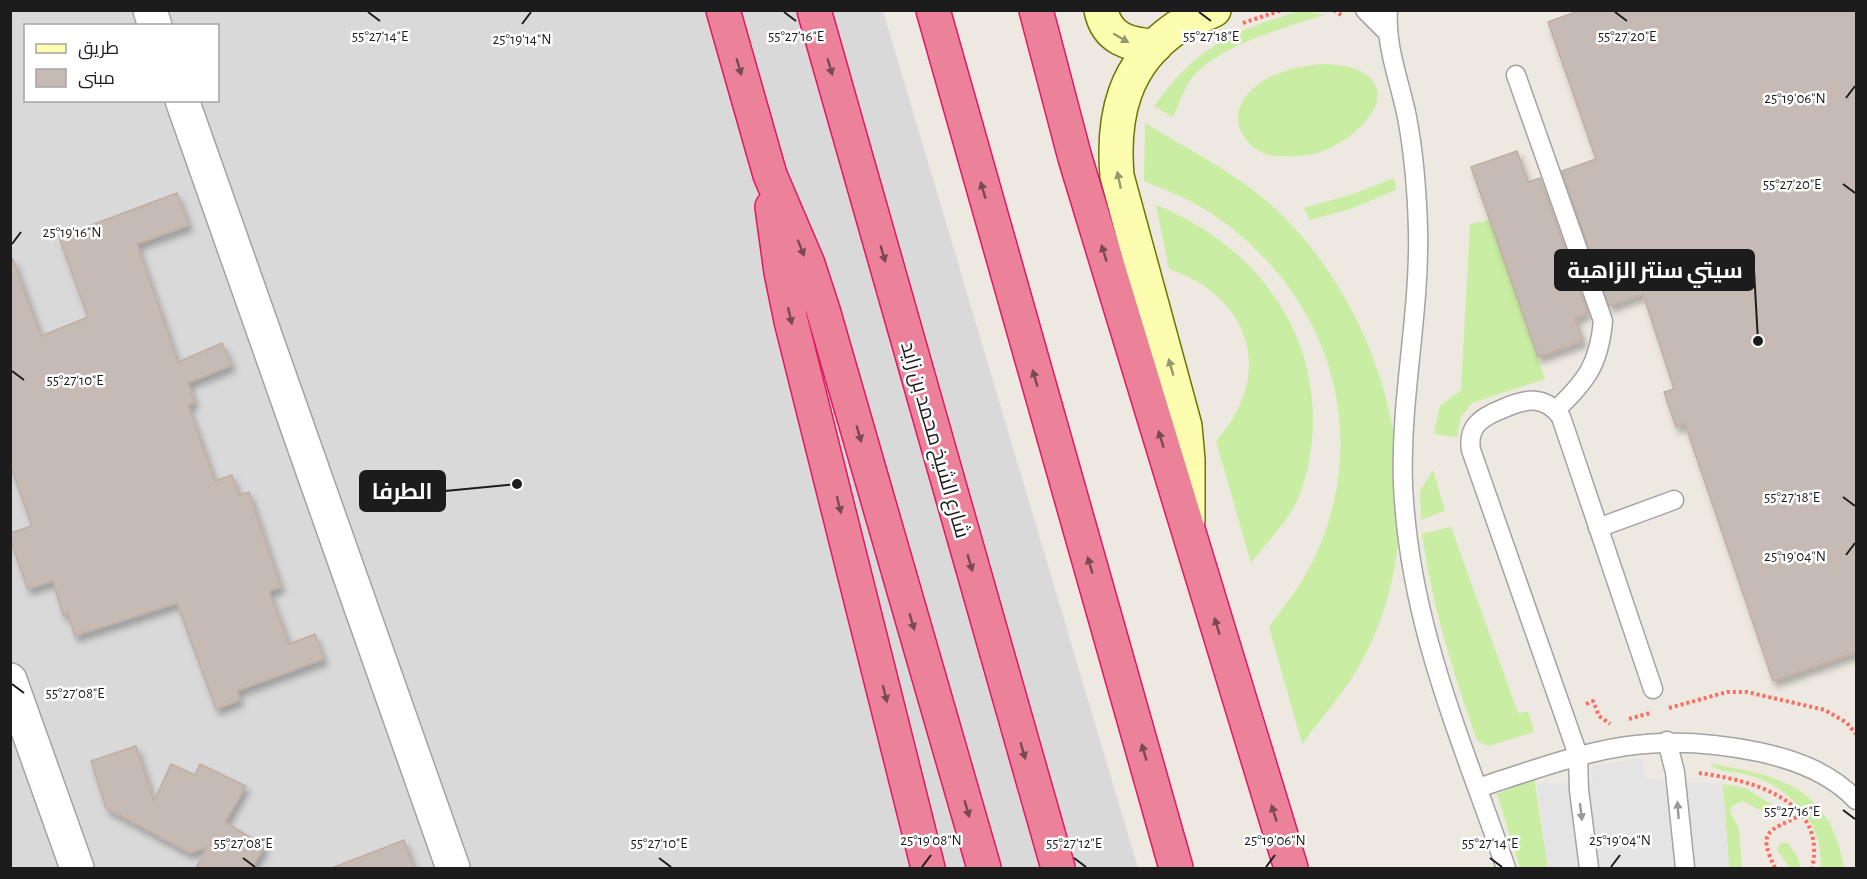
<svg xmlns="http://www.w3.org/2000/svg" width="1867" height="879" font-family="'Alegreya Sans',Cairo,sans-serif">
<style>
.residential{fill:#dad9d9;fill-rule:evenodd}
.grass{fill:#c9eda2}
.parking{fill:#e4e4e4}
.building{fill:#c6bbb4;stroke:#c1aea2;stroke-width:1.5;filter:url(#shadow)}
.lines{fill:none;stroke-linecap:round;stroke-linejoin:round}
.lane-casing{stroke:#a3a3a3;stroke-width:21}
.street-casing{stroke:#a3a3a3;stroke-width:36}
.secondary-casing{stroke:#6d7600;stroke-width:36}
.highway-casing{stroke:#e21864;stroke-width:36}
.path{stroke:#ff6b61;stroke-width:4;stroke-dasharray:3 3;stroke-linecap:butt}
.lane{stroke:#fff;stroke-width:18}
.street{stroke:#fff;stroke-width:33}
.secondary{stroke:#fcfdaf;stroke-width:33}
.highway{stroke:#ec8299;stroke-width:33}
.oneway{fill:#97986d}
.oneway2{fill:#7a4a54}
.oneway3{fill:#999}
.ticks{fill:none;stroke:#1c1c1c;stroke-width:2}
.labels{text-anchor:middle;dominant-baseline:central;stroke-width:5;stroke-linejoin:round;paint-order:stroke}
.street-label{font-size:21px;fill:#1c1c1c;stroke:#fff}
.ticks-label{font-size:15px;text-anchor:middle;fill:#1c1c1c;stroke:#fff;stroke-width:5;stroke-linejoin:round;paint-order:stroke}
.leader{fill:none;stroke:#1c1c1c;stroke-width:2}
.callout-dot{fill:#1c1c1c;stroke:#fff;stroke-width:2}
.callout{fill:#1c1c1c;stroke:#1c1c1c;stroke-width:2}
.callout-label{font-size:22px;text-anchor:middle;font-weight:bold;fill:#fff}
</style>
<defs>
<filter id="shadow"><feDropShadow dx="3.5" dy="6" stdDeviation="3" flood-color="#0004"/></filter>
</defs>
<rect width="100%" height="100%" fill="#eee9e0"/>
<path class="residential" d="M10,11H883L1138,868H11ZM26,26H218V100H26Z"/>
<g class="grass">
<path d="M1302,10L1325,15C1286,27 1216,46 1191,79C1183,90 1179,104 1173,117L1154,106C1198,45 1232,32 1302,10Z"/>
<path d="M1324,64C1337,65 1353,66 1364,73C1404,101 1345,146 1317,153C1305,156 1288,157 1276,156C1247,154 1226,121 1246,96C1265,73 1296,66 1324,64Z"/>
<path d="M1145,123C1191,151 1242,176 1281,214C1392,323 1439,517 1363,659C1347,689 1322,717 1302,744L1269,627C1285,605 1302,584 1314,559C1375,430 1327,289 1209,212C1189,199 1166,190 1144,181Z"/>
<path d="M1394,178L1396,190L1350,209L1310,220L1304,208L1353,194Z"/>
<path d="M1156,205C1247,241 1313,320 1313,420C1313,447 1308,476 1297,501C1287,523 1265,544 1251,563L1216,441C1275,375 1252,297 1169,269Z"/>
<path d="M1490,220L1545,379L1472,403L1461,417L1457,437L1434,434L1440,406L1461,390L1470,224Z"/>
<path d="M1433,470L1445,511L1421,520L1420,491Z"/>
<path d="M1451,527L1518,713L1528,712L1534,732L1493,745H1486L1477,740C1453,672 1432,606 1422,534Z"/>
<path d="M1710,764C1780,775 1831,788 1844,868H1820C1826,825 1789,787 1749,775C1735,771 1721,774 1710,764Z"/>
<path d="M1534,778L1548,868H1520L1497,794Z"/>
<path d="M1723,784L1745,788L1781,810L1768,814L1743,801L1732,806L1730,811L1739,829L1742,868H1729Z"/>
<path d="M1780,843H1788L1798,858L1801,868H1790L1777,850Z"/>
</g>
<path class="parking" d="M1642,758L1646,779L1723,784L1729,868H1548L1537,783L1593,784L1590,766Z"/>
<g class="building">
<path d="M1581,10H1857V652L1773,681L1685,424L1676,427L1664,392L1674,389L1643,294L1609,306L1562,171L1596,159L1548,22Z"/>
<path d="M1517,151L1528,182L1540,178L1588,313L1575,318L1583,341L1538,357L1471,167Z"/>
<path d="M177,193L189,225L137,244L178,362L222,343L232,365L188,383L195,402L188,405L215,481L232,475L239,495L249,492L281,587L269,591L289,644L315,634L324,659L237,691L240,700L216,709L177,603L75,636L68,613L63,615L53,581L28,589L10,539V533L32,526L10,464V260L13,259L41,336L88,317L59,237Z"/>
<path d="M136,746L154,801L171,764L195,775L200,764L246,786L225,822L265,846L252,868H196L207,847L190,853L106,808L91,761Z"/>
<path d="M404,840L414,868H335L334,867Z"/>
</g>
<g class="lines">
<g class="lane-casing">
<g id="lane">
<path d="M1365,10L1387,32"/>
<path d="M1388,10C1385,46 1400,82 1407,117C1414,154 1417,193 1418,230C1420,315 1400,399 1403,484C1409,624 1461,738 1506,868"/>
<path d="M1516,75L1603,321C1599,365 1586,381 1556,410"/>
<path d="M1598,528L1674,500"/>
<path d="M1667,741L1675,772L1685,868"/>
<path d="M1478,788C1584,753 1645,728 1759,752C1796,760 1831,773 1856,800"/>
<path d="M1589,868L1579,790L1578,755L1471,450C1467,426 1482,417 1502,409C1525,399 1544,394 1561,417L1653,689"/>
</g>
</g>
<g class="street-casing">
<g id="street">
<path d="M150,10L155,26"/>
<path d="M182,100L453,868"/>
<path d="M10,680L77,868"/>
</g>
</g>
<g class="secondary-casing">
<g id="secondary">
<path d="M1101,10C1107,39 1129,45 1155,46"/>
<path d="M1188,521V460L1185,426L1117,176C1112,116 1124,64 1176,28C1187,21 1202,16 1214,10"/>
</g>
</g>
<g class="highway-casing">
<g id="highway">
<path d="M723,10L770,175L808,264L823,310L984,868"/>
<path d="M814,10L1058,868"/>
<path d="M933,10L1176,868"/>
<path d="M1036,10L1075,158L1291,868"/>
<path d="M772,207L781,272L791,321L928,868"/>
</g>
</g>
<g class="path">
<path d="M1334,10L1341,15"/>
<path d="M1243,23L1282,10"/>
<path d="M1586,704L1593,701L1599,716L1610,724"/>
<path d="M1669,708L1727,692H1747L1825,710L1847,723L1856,734"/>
<path d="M1629,719L1650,713"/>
<path d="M1699,773C1750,780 1828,799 1812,868"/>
<path d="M1775,868C1757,830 1768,832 1801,815"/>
</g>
<use href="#lane" class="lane"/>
<use href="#street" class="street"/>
<use href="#secondary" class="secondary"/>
<use href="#highway" class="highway"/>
</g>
<defs><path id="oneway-solid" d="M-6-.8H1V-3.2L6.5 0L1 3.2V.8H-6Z" transform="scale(1.5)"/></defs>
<g class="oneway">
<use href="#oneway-solid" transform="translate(1121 38) rotate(30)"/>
<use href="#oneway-solid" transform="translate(1119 180) rotate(-102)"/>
<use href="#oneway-solid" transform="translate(1171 367) rotate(-106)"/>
</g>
<g class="oneway2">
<use href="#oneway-solid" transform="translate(739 67) rotate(74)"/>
<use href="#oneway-solid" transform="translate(830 67) rotate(74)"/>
<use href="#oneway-solid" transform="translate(983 190) rotate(-106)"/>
<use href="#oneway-solid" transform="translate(801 248) rotate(68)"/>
<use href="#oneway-solid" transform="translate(1104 253) rotate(-107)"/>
<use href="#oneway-solid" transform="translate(883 254) rotate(74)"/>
<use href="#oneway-solid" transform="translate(790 316) rotate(77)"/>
<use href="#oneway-solid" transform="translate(1035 378) rotate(-106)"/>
<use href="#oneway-solid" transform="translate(859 434) rotate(74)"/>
<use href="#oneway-solid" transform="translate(1161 439) rotate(-107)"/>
<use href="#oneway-solid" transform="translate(839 505) rotate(76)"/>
<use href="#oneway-solid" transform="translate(970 563) rotate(74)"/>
<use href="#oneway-solid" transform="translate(1090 565) rotate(-106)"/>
<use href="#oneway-solid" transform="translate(912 622) rotate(74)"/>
<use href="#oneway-solid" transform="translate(1217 626) rotate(-107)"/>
<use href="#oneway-solid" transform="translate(885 694) rotate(76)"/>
<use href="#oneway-solid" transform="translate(1023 751) rotate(74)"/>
<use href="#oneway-solid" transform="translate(1144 752) rotate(-106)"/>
<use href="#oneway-solid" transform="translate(967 809) rotate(74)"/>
<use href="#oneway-solid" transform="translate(1274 813) rotate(-107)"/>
</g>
<g class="oneway3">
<use href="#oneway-solid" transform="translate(1678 810) rotate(-94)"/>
<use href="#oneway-solid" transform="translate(1581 812) rotate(83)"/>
</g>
<path class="ticks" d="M368,12L380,21M784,12L796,21M1199,12L1211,21M1615,12L1627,21M522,24L531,12M1846,98L1855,86M1843,184L1855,193M12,244L21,232M12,371L24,380M1843,497L1855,506M1846,555L1855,543M12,684L24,693M1843,810L1855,819M243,858L255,867M659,858L671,867M1074,858L1086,867M1490,858L1502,867M922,867L931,855M1266,867L1275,855M1611,867L1620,855"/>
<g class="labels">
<g class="street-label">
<text transform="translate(935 440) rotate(74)">شارع الشيخ محمد بن زايد</text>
</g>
</g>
<g class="ticks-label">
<text x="380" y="41">55°27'14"E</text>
<text x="796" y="41">55°27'16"E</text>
<text x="1211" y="41">55°27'18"E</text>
<text x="1627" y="41">55°27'20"E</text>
<text x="522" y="44">25°19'14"N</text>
<text x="1795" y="103">25°19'06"N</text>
<text x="1792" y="189">55°27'20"E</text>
<text x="72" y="237">25°19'16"N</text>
<text x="75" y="385">55°27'10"E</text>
<text x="1792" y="502">55°27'18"E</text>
<text x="1795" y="561">25°19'04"N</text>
<text x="75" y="698">55°27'08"E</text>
<text x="1792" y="816">55°27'16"E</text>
<text x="931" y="845">25°19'08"N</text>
<text x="1275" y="845">25°19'06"N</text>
<text x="1620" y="845">25°19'04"N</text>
<text x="243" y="848">55°27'08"E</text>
<text x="659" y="848">55°27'10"E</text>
<text x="1074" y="848">55°27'12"E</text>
<text x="1490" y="848">55°27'14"E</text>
</g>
<path class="leader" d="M1758 341L1754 270M517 484L445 491"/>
<g class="callout-dot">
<circle cx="1758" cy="341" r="6"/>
<circle cx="517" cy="484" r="6"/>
</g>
<g class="callout">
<rect x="1555" y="250" width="199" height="40" rx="6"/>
<rect x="360" y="471" width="85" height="40" rx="6"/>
</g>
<g class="callout-label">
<text x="1655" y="278">سيتي سنتر الزاهية</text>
<text x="402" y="499">الطرفا</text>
</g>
<rect width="1867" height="879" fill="none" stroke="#1c1c1c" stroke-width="24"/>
<rect x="24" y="24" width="195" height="78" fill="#ffffff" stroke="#a4a4a4" stroke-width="1.5"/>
<rect x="36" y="44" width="30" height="9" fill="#fcfdaf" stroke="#a4a4a4" stroke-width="1.5"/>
<text x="78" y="54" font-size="18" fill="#1c1c1c">طريق</text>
<rect x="36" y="69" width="30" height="18" fill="#c6bbb4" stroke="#a4a4a4" stroke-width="1.5"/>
<text x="78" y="84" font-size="18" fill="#1c1c1c">مبنى</text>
</svg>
